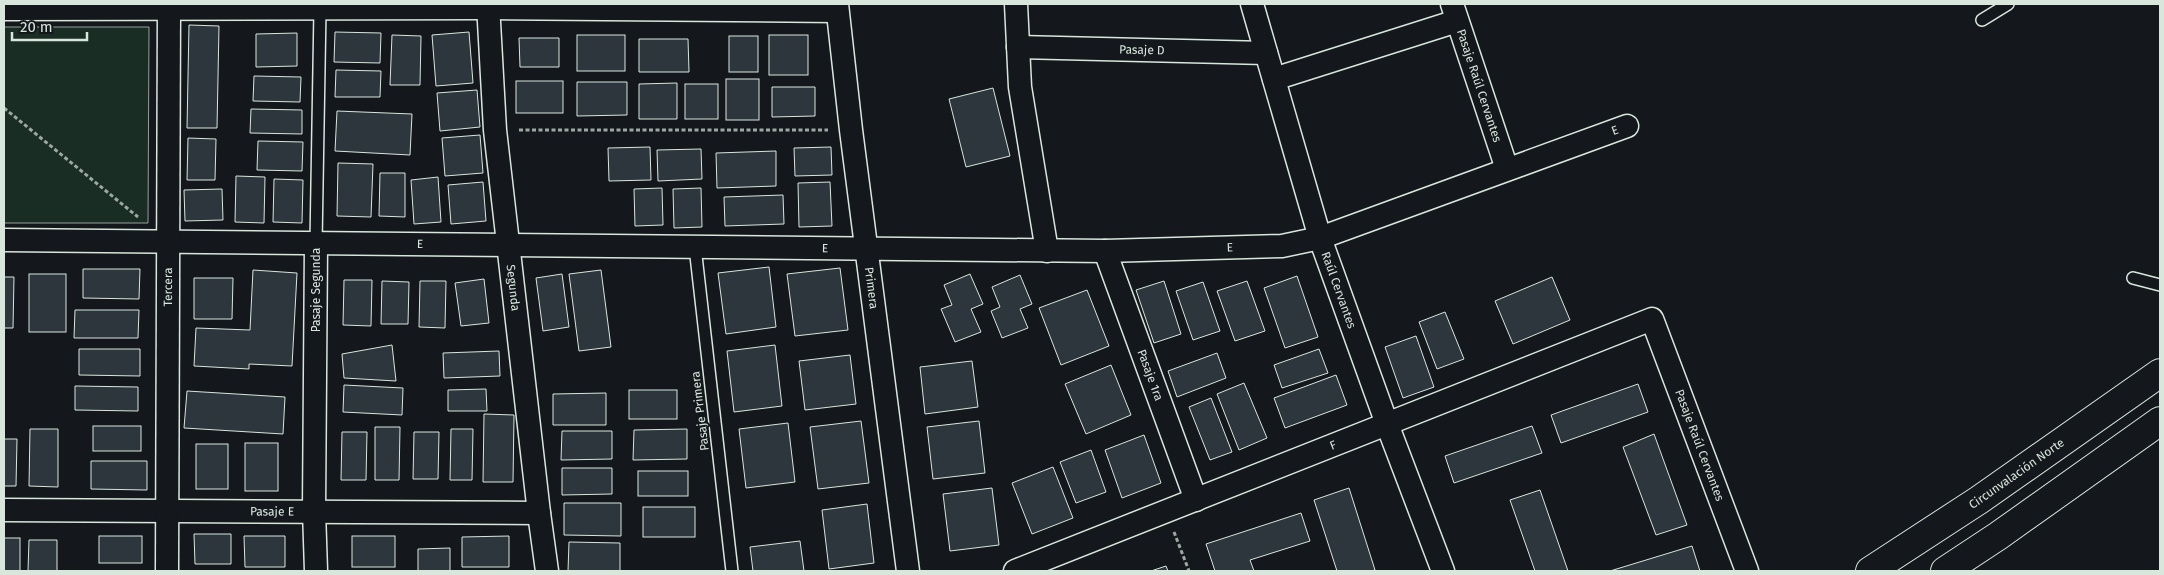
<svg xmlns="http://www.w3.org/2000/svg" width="2164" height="575" font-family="'Fira Sans',sans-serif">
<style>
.green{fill:#1a2d24;stroke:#939e99}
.building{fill:#2c363c;stroke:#d8e6dc}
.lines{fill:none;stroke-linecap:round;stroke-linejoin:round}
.lane-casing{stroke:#d8e6dc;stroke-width:14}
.street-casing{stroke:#d8e6dc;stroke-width:25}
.highway-casing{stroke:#d8e6dc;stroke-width:30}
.path{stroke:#9da8a2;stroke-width:3;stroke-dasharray:4 2.5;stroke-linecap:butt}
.lane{stroke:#14181c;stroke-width:11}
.street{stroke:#14181c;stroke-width:22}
.highway{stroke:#14181c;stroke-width:28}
.labels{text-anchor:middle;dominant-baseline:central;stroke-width:4;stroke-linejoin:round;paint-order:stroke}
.street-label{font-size:12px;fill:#d8e6dc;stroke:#14181c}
</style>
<rect width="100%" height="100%" fill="#14181c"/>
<path class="green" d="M4,27H149L148,223H4Z"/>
<g class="building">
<path d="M189,25L219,26L217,128H187Z"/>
<path d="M335,32L381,33L380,63L334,62Z"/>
<path d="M469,32L473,83L436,86L432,35Z"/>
<path d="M297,33V66L256,67V34Z"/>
<path d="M392,35L421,36L420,85H390Z"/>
<rect x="577" y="35" width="48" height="36"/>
<rect x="769" y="35" width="39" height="40"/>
<rect x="729" y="36" width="29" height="36"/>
<path d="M519,38H559V67H520Z"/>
<path d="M639,39H688L689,72H639Z"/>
<path d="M336,70L381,71L380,97H335Z"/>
<path d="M254,76L301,77L300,102L253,101Z"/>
<rect x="726" y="79" width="33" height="41"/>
<rect x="516" y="81" width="47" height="32"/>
<path d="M577,82H627V115L577,116Z"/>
<path d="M677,83V119H639V84Z"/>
<rect x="685" y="84" width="33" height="35"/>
<path d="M772,87H815V116L772,117Z"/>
<path d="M993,88L1010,156L966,167L949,99Z"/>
<path d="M477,90L480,127L440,131L437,93Z"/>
<path d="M251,109L302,110V134L250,133Z"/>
<path d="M337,111L412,114L410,155L335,151Z"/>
<path d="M480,135L483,173L445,176L442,138Z"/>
<path d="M188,138L216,139L215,180H187Z"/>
<path d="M258,141L303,142L302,171L257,170Z"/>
<path d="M650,147L651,180L609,181L608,148Z"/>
<path d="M831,147L832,175L795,176L794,148Z"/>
<path d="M701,149L702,179L658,181L657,150Z"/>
<path d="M776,151V186L717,188L716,153Z"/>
<path d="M338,163L373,164L371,217L337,216Z"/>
<path d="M380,173H405V217L379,216Z"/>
<path d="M236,176L265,177L264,223L235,222Z"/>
<path d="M438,177L441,222L414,224L411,180Z"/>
<path d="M274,179L303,180L302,223L273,222Z"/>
<path d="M483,182L486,221L451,224L448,185Z"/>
<path d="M830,182L832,226L799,227L798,183Z"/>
<path d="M662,188L663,225L635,226L634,189Z"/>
<path d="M701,188L702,227L674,228L673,189Z"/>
<path d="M222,189L223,220L185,221L184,190Z"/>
<path d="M783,195L784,224L725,226L724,197Z"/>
<path d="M769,267L776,327L726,334L718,273Z"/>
<path d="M840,268L848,330L795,336L787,274Z"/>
<path d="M83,269H140L139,299L83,298Z"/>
<path d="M253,270L297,273L292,366L249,364V369L194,366L196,328L250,330Z"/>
<path d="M601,270L611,347L579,351L569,274Z"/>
<rect x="29" y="274" width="37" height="58"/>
<path d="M562,274L569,327L543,331L536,278Z"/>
<path d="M970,274L983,304L971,309L981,332L955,342L941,309L952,305L944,285Z"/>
<path d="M1020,275L1032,304L1020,309L1028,328L1002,338L991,311L1000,307L992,287Z"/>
<path d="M1297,276L1318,337L1285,348L1264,288Z"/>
<path d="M4,277H14L13,328H4Z"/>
<path d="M1552,277L1570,320L1513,344L1495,301Z"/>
<path d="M194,278H233L232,319H194Z"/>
<path d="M484,279L489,323L461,326L455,283Z"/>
<path d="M344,280H372L371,326L343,325Z"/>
<path d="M382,281L409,282L408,324H381Z"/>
<path d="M420,281H446L445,328L419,327Z"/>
<path d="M1164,281L1181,334L1154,343L1136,290Z"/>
<path d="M1247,281L1265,331L1235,341L1217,291Z"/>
<path d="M1203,282L1220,331L1193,340L1176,291Z"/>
<path d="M1087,290L1109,346L1061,365L1039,308Z"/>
<path d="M75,310H139L138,338H74Z"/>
<path d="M1445,312L1464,359L1437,369L1419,322Z"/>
<path d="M1416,336L1434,387L1403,398L1385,347Z"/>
<path d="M392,345L396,381L344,378L342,354Z"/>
<path d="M775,345L782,406L734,412L727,351Z"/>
<path d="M79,349H140V376L79,375Z"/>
<path d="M1319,349L1328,373L1282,388L1274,365Z"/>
<path d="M499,351L500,376L444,378L443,353Z"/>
<path d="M1217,353L1226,378L1177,397L1168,371Z"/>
<path d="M850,355L856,404L805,410L799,361Z"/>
<path d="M972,361L978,407L925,414L920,367Z"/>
<path d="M1111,365L1131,415L1086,434L1065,384Z"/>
<path d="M1336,375L1347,405L1285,428L1274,398Z"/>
<path d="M1244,383L1267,438L1239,450L1217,394Z"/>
<path d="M1638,384L1648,412L1561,443L1551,415Z"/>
<path d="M344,385L403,388L402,415L343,412Z"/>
<path d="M75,386L138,387V411L75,410Z"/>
<path d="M486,389L487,411H448V390Z"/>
<rect x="629" y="390" width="48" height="29"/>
<path d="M187,391L285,397L283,434L184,428Z"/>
<path d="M606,393V425H553V394Z"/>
<path d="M1211,398L1232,452L1210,460L1189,407Z"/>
<path d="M484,414L514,415L513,482H483Z"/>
<path d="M861,421L869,483L818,489L810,427Z"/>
<path d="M979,421L985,473L933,479L927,427Z"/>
<path d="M788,423L795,482L746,488L739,429Z"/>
<rect x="93" y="426" width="48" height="25"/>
<path d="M1532,426L1542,453L1454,483L1445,456Z"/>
<path d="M375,427H400L399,480H375Z"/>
<path d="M30,429H58V487L29,486Z"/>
<path d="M451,429H473L472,480H450Z"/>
<path d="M687,429V459L633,460L634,430Z"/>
<path d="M562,431H612V459L561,460Z"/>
<path d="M342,432H367L366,480H341Z"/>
<path d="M414,432H439L438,479H413Z"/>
<path d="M1654,434L1687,525L1656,535L1623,447Z"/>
<path d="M1144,435L1161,483L1122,498L1105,450Z"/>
<path d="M4,439H17L16,486H4Z"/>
<rect x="245" y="443" width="33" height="48"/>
<rect x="196" y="444" width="32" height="45"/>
<path d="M1091,450L1106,492L1076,503L1060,462Z"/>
<path d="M91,461H147V490L91,489Z"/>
<path d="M1053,467L1073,518L1032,534L1012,483Z"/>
<path d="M562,468H612V494L562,495Z"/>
<rect x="638" y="471" width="50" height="25"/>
<path d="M992,488L999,545L950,551L943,494Z"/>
<path d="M1349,488L1375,570L1371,571H1337L1314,500Z"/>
<path d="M1540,490L1568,571H1535L1510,500Z"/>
<path d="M564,503H621V536L564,535Z"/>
<path d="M867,504L874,563L829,569L822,510Z"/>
<rect x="643" y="507" width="52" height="30"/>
<path d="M1301,513L1310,541L1250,560L1254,571H1215L1206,544Z"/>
<path d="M194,534H231V564H195Z"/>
<rect x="99" y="536" width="43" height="27"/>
<path d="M244,536H285V567H245Z"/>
<rect x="352" y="536" width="43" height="31"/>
<path d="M509,536V567H462V537Z"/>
<rect x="4" y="538" width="16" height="33"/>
<path d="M29,540H57V571H28Z"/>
<path d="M800,541L804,571H753L750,547Z"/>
<path d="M569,542L620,543V571H568Z"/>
<path d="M1692,546L1700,571H1610Z"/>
<path d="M450,548V571H418V549Z"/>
<path d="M1166,566L1168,571H1151Z"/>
</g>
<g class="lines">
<g class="lane-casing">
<g id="lane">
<path d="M1982,20L2008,4"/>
<path d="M316,243L320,9"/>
<path d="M695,247L732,571"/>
<path d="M2133,278L2160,285"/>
</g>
</g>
<g class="street-casing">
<g id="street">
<path id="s1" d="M488,4L495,130L539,513L547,571"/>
<path id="s2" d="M837,4L851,130L908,571"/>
<path d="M1016,4L1020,87L1047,251"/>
<path id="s3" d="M1252,4L1320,238L1387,424L1443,571"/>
<path id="s4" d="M1452,4L1507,169"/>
<path d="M4,9L488,8L837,11"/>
<path id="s5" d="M1018,47L1266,53"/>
<path d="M1274,79L1457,21"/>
<path id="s6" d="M4,240L1105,251L1282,246L1320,238L1627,126"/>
<path d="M316,243L314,511L316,571"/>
<path id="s7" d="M1105,251L1196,500"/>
<path id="s8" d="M4,510L539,513"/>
<path id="s9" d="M167,571L169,4"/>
<path id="s10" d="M1015,571L1652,319L1747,571"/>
</g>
</g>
<g class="highway-casing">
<g id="highway">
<path id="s11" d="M1870,571L1979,500L2160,373"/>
<path d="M1945,571L1998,536L2160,421"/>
</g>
</g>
<g class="path">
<path d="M4,108L138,217"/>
<path d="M519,130H828"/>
<path d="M1174,532L1189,571"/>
</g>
<use href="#lane" class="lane"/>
<use href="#street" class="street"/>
<use href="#highway" class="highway"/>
</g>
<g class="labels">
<g class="street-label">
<text stroke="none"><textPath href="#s5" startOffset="124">Pasaje D</textPath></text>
<text stroke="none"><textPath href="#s4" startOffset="86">Pasaje Raúl Cervantes</textPath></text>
<text stroke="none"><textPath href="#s6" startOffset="1631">E</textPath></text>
<text stroke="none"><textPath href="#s6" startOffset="416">E</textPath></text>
<text stroke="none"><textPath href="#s6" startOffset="1226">E</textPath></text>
<text stroke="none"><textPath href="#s6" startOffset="821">E</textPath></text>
<text stroke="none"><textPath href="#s9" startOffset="284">Tercera</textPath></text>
<text stroke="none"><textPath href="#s1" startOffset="285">Segunda</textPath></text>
<text stroke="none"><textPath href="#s2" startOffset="286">Primera</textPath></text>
<text transform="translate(316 290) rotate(-90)">Pasaje Segunda</text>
<text stroke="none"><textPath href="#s3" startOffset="299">Raúl Cervantes</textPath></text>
<text stroke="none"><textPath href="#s7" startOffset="132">Pasaje 1ra</textPath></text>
<text transform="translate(700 411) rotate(-97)">Pasaje Primera</text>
<text stroke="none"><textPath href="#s10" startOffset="342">F</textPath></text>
<text stroke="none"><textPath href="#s10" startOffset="820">Pasaje Raúl Cervantes</textPath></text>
<text stroke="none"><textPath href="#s11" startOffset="176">Circunvalación Norte</textPath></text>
<text stroke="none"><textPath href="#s8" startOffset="268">Pasaje E</textPath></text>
</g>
</g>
<rect width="2164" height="575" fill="none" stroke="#d8e6dc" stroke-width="10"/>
<path d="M12 32v8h75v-8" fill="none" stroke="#d8e6dc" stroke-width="2.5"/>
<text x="20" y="32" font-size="15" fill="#d8e6dc" stroke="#14181c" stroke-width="4" paint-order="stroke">20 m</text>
</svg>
